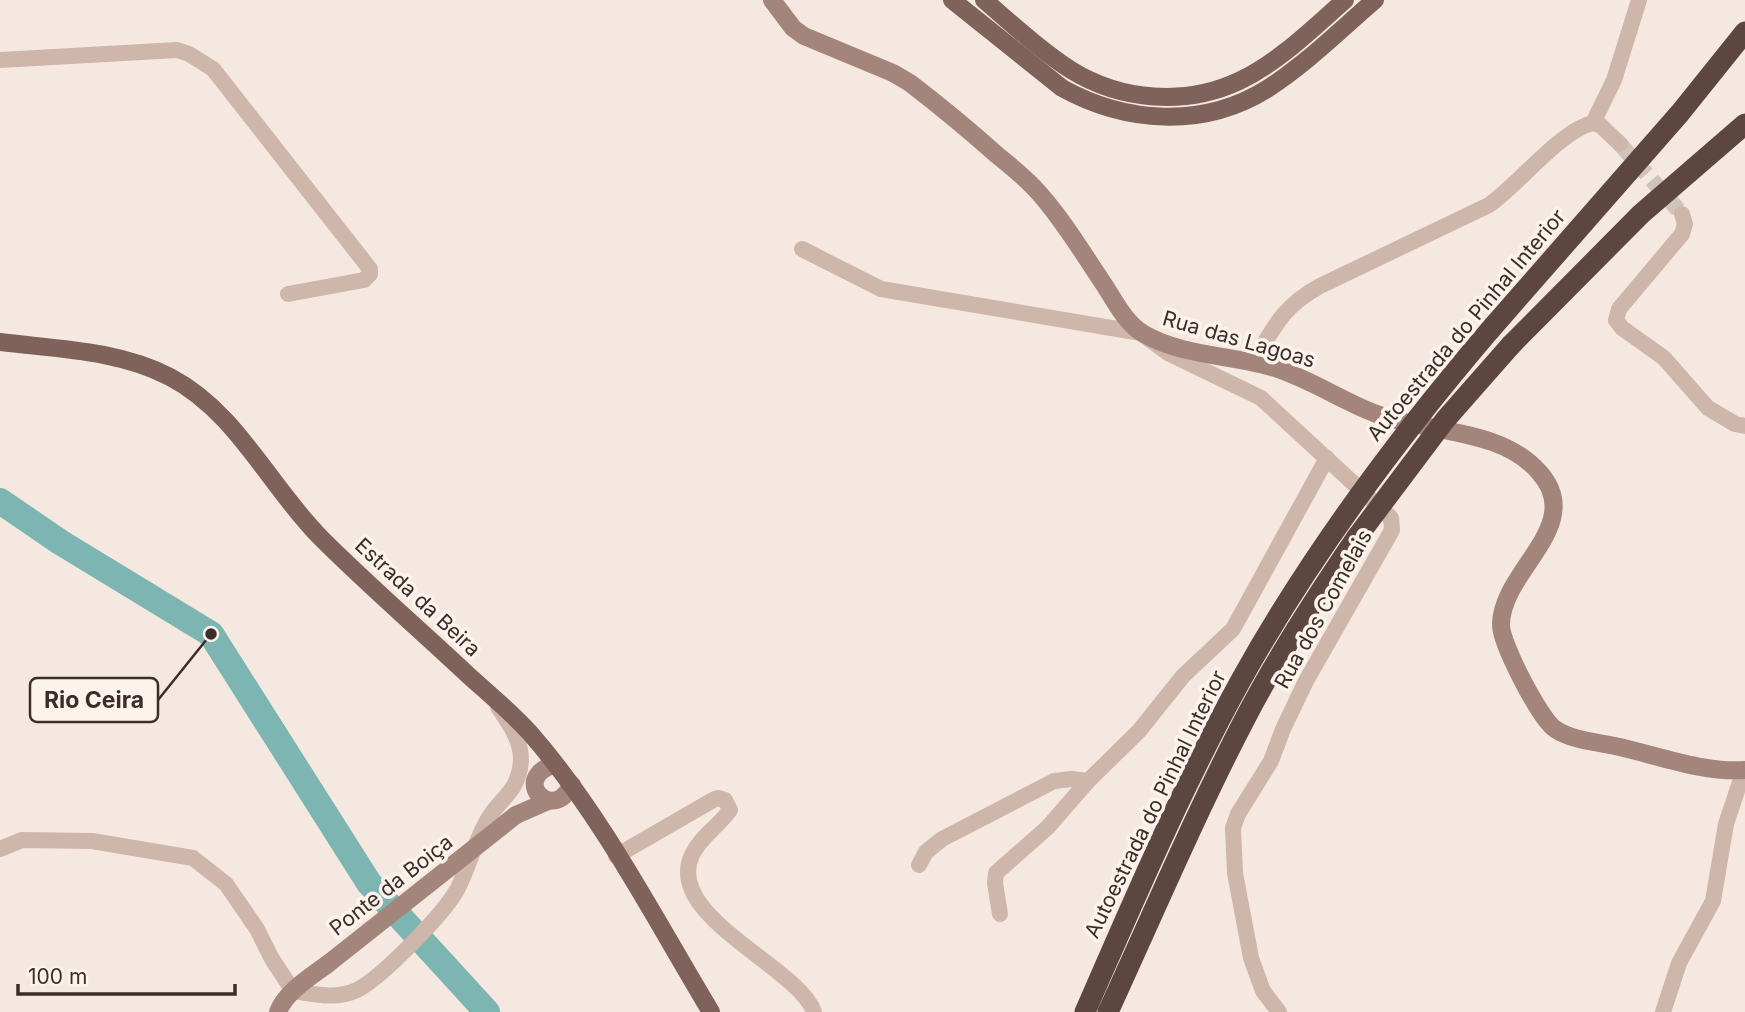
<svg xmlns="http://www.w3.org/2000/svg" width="1745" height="1012" font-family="Inter,sans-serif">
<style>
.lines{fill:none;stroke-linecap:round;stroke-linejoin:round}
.river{stroke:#7cb5b1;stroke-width:26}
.street-tunnel{stroke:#d0c3bc;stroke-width:16;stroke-dasharray:16 8;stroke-linecap:butt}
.street{stroke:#cfb6aa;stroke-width:16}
.secondary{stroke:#a3857b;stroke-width:18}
.primary{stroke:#7f625a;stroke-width:18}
.highway{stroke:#5d4640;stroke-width:21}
.secondary-bridge{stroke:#a3857b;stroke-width:18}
.highway-bridge{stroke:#5d4640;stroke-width:21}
.labels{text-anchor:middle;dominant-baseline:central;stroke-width:7;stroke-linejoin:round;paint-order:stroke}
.street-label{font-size:21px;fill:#3c2d2a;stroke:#fcf3ed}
.leader{fill:none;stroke:#3c2d2a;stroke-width:2.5}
.callout-dot{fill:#3c2d2a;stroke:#fcf3ed;stroke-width:2.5}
.callout{fill:#fcf3ed;stroke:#3c2d2a;stroke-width:2.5}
.callout-label{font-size:23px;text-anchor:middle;font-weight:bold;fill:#3c2d2a}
</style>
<rect width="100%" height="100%" fill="#f5e8e0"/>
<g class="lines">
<path class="river" d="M0,501L60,542L211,634L369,883L487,1012"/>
<path class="street-tunnel" d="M1620,144L1682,214"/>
<g class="street">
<path d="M0,60L177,50L189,54L213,69L370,269V274L364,280L288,294"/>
<path d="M1593,123L1614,80L1639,0"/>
<path d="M1682,214L1685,224L1682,234L1619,309L1616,320L1622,328L1664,358L1708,408L1735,424L1745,426"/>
<path d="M802,249L881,289L1141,333L1168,353L1261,398L1391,518L1392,530L1387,539L1306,681L1283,729L1271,761L1238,814L1233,828L1235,873L1251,958L1263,991L1279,1012"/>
<path d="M1253,363C1274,327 1282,307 1320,286L1489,205C1518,185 1561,130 1593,123L1600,125L1620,144"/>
<path d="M0,849L22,840L92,841L193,858L226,884L257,929L272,959L293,991C314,994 336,1000 357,990C381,978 445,913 458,888C469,866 475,841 488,819C501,797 519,792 521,760C521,739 509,724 498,707"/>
<path d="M616,856L713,800L718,798L725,800L730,810C718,827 701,836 692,855C663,916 799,967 814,1012"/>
<path d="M919,865L926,852L942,839L1054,781L1071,779L1088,781"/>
<path d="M1000,914L995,883L996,873L1048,827L1088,781L1139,731L1183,676L1233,629L1327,458"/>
<path d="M1663,1012L1679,963L1713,901L1726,824L1744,770"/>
</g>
<g class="secondary">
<path d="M772,0L793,28L804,36L893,73L910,83C940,106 969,130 997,155C1012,167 1027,179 1039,193C1064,221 1084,255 1105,286C1115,302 1127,325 1144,334C1182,356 1231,355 1272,367C1307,378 1336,397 1369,411C1422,434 1499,426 1539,472C1587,525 1502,570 1501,624C1500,642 1540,719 1555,729C1571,740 1596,742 1615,746C1657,755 1702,773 1745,770"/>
<path d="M555,764C548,767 541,769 537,776C528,791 547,807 561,798C566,795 569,790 572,785"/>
<path d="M516,815L548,801"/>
<path d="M278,1012C286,991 312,976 329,963"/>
</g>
<g class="primary">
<path d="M952,0L1062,88C1125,123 1203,129 1267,89C1306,64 1340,30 1375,0"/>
<path d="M984,0C1012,24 1040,50 1071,70C1121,101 1186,106 1239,81C1279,62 1312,29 1345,0"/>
<path d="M0,342C57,349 118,350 170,377C237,412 269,486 321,538C368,585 419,629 468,675C489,694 511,712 530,733C601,814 655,919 711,1012"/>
</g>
<g class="highway">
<path d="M1490,330L1680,113L1745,32"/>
<path d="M1511,345L1641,214L1745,124"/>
<path d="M1108,1012C1154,912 1197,810 1248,713C1280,652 1318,594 1357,537"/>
</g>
<path class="secondary-bridge" d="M329,963L516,815"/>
<g class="highway-bridge">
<path d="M1357,537L1445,420L1511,345"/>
<path d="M1085,1012C1134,900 1182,787 1241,680C1311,554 1397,439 1490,330"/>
</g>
</g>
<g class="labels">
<g class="street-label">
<text transform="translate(1466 325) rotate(-50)">Autoestrada do Pinhal Interior</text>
<text transform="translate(1239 339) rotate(16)">Rua das Lagoas</text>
<text transform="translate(418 597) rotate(43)">Estrada da Beira</text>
<text transform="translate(1323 609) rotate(-61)">Rua dos Comelais</text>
<text transform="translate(1155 804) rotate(-64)">Autoestrada do Pinhal Interior</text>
<text transform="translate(391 885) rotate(-38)">Ponte da Boiça</text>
</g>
</g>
<path class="leader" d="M211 634L158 700"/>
<circle class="callout-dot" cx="211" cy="634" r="7"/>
<rect class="callout" x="30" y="678" width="128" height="44" rx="7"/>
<g class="callout-label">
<text x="94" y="708">Rio Ceira</text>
</g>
<path d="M18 984v10h217v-10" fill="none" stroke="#3c2d2a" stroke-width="3.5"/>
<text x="28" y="984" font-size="21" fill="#3c2d2a" stroke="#fcf3ed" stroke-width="5" paint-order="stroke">100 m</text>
</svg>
